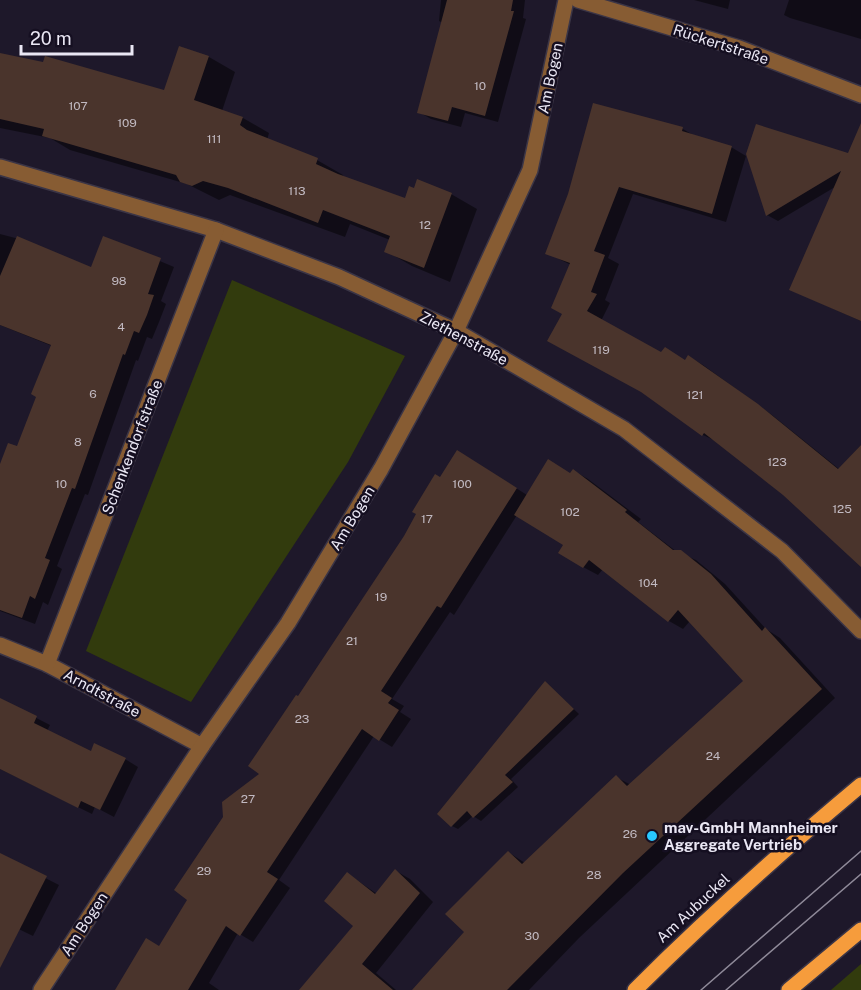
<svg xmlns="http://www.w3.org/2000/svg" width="861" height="990" font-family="'Public Sans',sans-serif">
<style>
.green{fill:#323b0d}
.shadow{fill:#0007}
.building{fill:#4a342c}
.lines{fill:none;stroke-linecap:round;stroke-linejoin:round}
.minor-casing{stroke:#3b3546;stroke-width:18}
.major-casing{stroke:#3b3546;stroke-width:18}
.minor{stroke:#875c33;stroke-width:15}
.major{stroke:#f69c3c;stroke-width:15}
.tram{stroke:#8f8a99;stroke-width:1.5}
.poi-dot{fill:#28c8ff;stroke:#150f21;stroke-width:2}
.labels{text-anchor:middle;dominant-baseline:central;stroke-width:5;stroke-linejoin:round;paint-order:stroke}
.number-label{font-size:12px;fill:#c2bac2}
.street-label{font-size:15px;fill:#eae7f4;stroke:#150f21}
.poi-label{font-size:15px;font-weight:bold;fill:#eae7f4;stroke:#150f21;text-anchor:start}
</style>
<rect width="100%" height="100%" fill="#1e182a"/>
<g class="green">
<path d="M232,280L405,356L348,462L191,702L86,651Z"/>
<path d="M861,964V990H831Z"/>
</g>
<g class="shadow">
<path d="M441,0H525L523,18L526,19L498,122L465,113L461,127L431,119L419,112L443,23L439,21Z"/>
<path d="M694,0H730L728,9Z"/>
<path d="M789,0H861V39L790,18L784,15Z"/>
<path d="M180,47L209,57L235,72L222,111L243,118L269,133L267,140L317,160L343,175L342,177L405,200L451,194L477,209L450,282L412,266L386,251L390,240L350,224L345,237L230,195L219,200L187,184L70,150L50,138L0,128V54L165,92Z"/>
<path d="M594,105L683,129L698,138L731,147L746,156L726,222L633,194L608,258L619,264L605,300L610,303L601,321L662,354L686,361L689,357L703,365L772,415L839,469L861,445V563L784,494L718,442L703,435L644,393L564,314L571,265L547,253L569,194Z"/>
<path d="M861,158V321L791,290L835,187L778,221L767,215Z"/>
<path d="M0,234L23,240L92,269L103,237L174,267L161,301L166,304L159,322L152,339L147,337L138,361L136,360L88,495L85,494L57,566L62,569L48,605L43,602L35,624L0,611V471L18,448L38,396L52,346L0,325Z"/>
<path d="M470,459L527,495L574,471L588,479L641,519L638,522L677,552L696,560L725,584L766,629L780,638L835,698L579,938L529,990H414L466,932L508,852L525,863L616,777L631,785L745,681L690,621L683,629L669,621L603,569L598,575L583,567L565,545L517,515L454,615L450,612L392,699L404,706L400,712L411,719L392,747L374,736L279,880L290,888L253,942L238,933L209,983L219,990H117L160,948L262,774L298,698L406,536L440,479Z"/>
<path d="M546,683L579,714L511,779L518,787L481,821L473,816L458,829L452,826Z"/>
<path d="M7,703L50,725L47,731L91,753L125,759L138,767L114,817L95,807L92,814L0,769V717Z"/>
<path d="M0,855L59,885L33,936L0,920Z"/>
<path d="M396,871L410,879L433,902L376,973L396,990H304L355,925L348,874L377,894Z"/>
</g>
<g class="building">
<path d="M447,0H513L511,11H514L485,116L452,107L448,121L417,113Z"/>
<path d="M179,46L209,56L194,100L243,117L240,125L247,130L318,158L316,164L338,174L405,198L409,186L414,188L417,179L452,193L424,268L384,252L390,236L323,210L318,223L228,188L203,181L192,186L180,182L176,175L42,136L44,129L0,119V53L43,62L45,56L164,90Z"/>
<path d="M593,103L683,127L682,131L732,146L712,214L619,187L594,251L605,255L591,292L597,294L587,311L661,352L665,347L685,360L688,355L758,404L838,469L861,445V567L783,495L704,433L702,436L641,392L547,341L562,314L551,308L570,263L545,254L568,194Z"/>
<path d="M861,123V321L789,290L841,171L766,216L746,154L756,124L848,153Z"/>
<path d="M17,236L91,267L103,236L161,258L148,294L154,295L147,315L139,333L134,331L125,355L123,354L75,489L72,488L45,558L50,560L35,599L30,596L22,618L0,610V464L8,443L17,446L36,397L31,394L51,345L0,325V276Z"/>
<path d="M457,450L517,488L441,608L437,606L381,691L392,698L388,703L399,710L379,741L362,729L267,872L278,879L240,936L226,926L188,990H115L146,938L159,946L187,900L174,890L223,817L222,802L259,774L248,766L296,695L298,696L404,536L416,514L412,512L435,474L440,477Z"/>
<path d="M548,459L570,473L573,469L627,510L625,512L673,550H681L711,574L762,631L765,627L822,689L623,873L507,990H412L464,932L445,914L508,851L522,864L616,775L627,786L743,681L678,610L668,622L589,560L583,568L558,553L563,545L514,515Z"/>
<path d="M545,681L574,709L505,775L513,782L473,818L467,811L451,827L437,814Z"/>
<path d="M0,698L37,716L34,723L91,751L94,743L126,758L100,810L81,801L78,808L0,769Z"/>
<path d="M0,853L47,876L0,968Z"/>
<path d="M395,869L420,893L362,964L393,990H299L353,926L324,901L347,872L375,894Z"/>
</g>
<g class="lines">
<g class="minor-casing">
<g id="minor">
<path d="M578,0L739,48L861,95"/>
<path d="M0,167L216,230L339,277L456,331L624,429L782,551L861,631"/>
<path d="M0,645L47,664L202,746"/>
<path d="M47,664L216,230"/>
<path d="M41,990L202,746L288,623L381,469L456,331L530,170L566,0"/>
</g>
</g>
<g class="major-casing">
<g id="major">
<path d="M635,990C707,918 782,851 861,785"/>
<path d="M789,990L861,930"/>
</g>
</g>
<use href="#minor" class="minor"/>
<use href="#major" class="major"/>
<g class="tram">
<path d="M701,990L861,851"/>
<path d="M726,990L861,874"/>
</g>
</g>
<circle class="poi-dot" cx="652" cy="836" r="6"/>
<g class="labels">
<g class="number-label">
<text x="480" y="86">10</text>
<text x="78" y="106">107</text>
<text x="127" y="123">109</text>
<text x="214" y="139">111</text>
<text x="297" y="191">113</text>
<text x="425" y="225">12</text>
<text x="119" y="281">98</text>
<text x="121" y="327">4</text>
<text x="601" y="350">119</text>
<text x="93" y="394">6</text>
<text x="695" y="395">121</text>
<text x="78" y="442">8</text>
<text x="777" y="462">123</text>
<text x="61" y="484">10</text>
<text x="462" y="484">100</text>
<text x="842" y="509">125</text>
<text x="570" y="512">102</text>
<text x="427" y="519">17</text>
<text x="648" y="583">104</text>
<text x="381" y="597">19</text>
<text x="352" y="641">21</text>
<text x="302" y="719">23</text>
<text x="713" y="756">24</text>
<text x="248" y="799">27</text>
<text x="630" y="834">26</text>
<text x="204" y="871">29</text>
<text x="594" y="875">28</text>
<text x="532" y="936">30</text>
</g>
<g class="street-label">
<text transform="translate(721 44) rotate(18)">Rückertstraße</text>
<text transform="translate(550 78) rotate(-78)">Am Bogen</text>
<text transform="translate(464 338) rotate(28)">Ziethenstraße</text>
<text transform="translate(132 447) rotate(-69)">Schenkendorfstraße</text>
<text transform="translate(352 518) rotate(-59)">Am Bogen</text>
<text transform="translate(102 693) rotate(28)">Arndtstraße</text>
<text transform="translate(693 908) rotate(-43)">Am Aubuckel</text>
<text transform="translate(84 924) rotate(-57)">Am Bogen</text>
</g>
<g class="poi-label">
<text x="664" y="827">mav-GmbH Mannheimer<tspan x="664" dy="17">Aggregate Vertrieb</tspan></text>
</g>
</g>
<path d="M21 45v9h111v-9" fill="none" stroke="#eae7f4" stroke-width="3"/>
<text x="30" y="45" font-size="18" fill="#eae7f4" stroke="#150f21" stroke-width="4.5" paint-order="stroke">20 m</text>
</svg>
